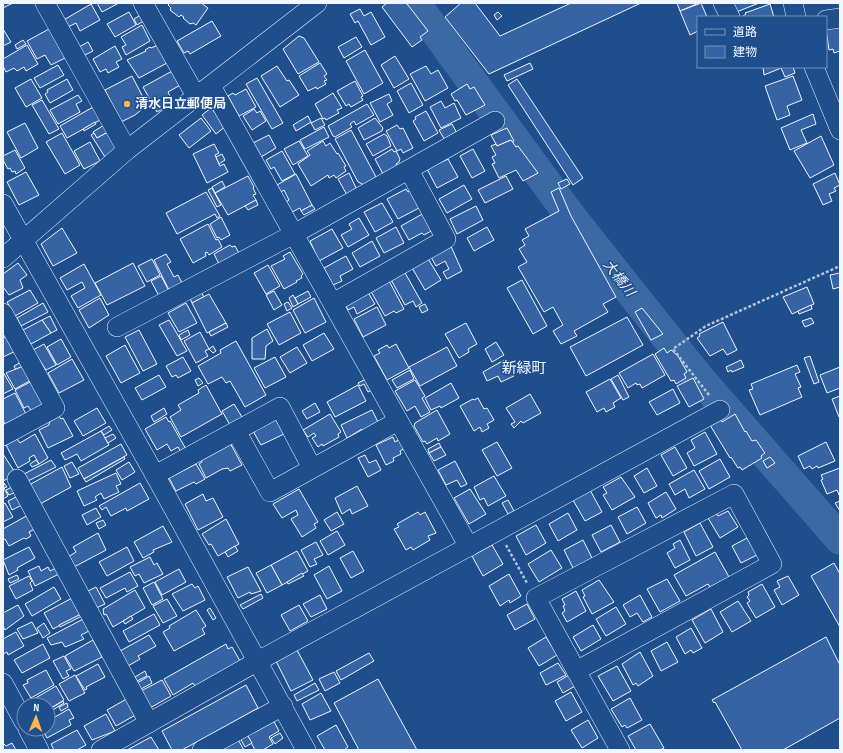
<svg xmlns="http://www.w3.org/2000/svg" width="843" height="753" font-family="'Sofia Sans Condensed','Noto Sans JP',sans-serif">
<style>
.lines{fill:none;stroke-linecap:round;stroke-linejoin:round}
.river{stroke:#3b69a3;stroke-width:31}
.building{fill:#3563a3;stroke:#f2f6ff}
.minor-casing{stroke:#f2f6ff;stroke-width:20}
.path{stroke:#b3c4dc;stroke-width:2.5;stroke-dasharray:3 2;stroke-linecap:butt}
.minor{stroke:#1f4e8c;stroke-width:19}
.poi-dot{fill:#ffb74d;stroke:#1f4e8c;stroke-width:1.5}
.labels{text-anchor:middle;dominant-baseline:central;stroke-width:3;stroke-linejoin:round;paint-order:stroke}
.poi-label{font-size:13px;font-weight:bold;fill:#f2f6ff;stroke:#1f4e8c;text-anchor:start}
.water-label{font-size:14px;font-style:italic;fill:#f2f6ff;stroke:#1f4e8c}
.quarter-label{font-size:15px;fill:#f2f6ff;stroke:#1f4e8c}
</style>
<rect width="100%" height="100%" fill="#1f4e8c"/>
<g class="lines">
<path class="river" d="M415,3L568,213L699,378L840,539"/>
</g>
<g class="building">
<path d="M3,3H13L3,8Z"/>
<path d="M97,3H119L102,12Z"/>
<path d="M170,3H201L208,8L196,25L193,23L190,24L183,18L184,17L181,15L179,17L170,10L171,8L168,5Z"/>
<path d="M387,3H405L408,5L428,31L420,37L422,40L412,47L382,7Z"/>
<path d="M461,3H475L500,36L571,3H641L489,74L445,17Z"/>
<path d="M677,3H699L680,11Z"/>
<path d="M701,3L707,17H698V31L690,35L680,11Z"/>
<path d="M730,3H759L734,13Z"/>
<path d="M91,4L100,20L80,31L76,23L66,28L62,21Z"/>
<path d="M770,4L774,17H742L746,14L745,13Z"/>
<path d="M360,9L364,16L371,12L385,37L371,45L358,21L355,23L350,14Z"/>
<path d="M129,12L136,25L115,37L107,24Z"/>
<path d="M498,12L502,16L497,20L494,15Z"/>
<path d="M144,13L147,19L137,25L134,19Z"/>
<path d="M212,21L221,36L190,54L188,51L184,53L177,41Z"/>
<path d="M142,25L150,41L126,55L122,47L126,45L121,37Z"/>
<path d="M840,25V51L834,53L833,49L829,50L826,29Z"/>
<path d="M3,29L11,42L3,46Z"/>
<path d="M49,29L65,58L51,65L45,55L37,59L27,41Z"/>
<path d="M299,36L304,38L319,62L298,74L283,49Z"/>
<path d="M356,37L362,47L344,58L338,47Z"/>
<path d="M23,40L26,44L17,49L15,45Z"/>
<path d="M88,42L93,51L83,56L77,48Z"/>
<path d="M27,45L38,64L26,71L24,67L17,71L14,68L6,72L3,66V59Z"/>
<path d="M158,45L167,63L139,78L127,60L146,51L145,50L150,47L151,48Z"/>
<path d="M115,46L122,59L116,62L119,67L108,73L106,69L100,72L93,59Z"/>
<path d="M365,50L383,83L364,94L346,61Z"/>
<path d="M395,56L409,79L394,88L381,65Z"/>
<path d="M320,63L327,74L324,76L327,80L324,81L326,84L317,89L316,87L308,91L299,76Z"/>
<path d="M530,63L533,69L507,81L504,75Z"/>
<path d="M58,65L64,75L40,88L34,78Z"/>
<path d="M277,66L287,81L289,80L299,95L280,107L261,76Z"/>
<path d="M426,66L431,74L438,70L448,88L425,101L410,74Z"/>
<path d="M763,67H793L795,73L785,77L781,68L764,75Z"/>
<path d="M176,69L184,83L168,92L171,98L165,101L168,106L157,112L143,87Z"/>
<path d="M132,76L147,105L135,115L119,123V117L105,90Z"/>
<path d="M793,76L802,100L787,106L790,115L777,120L765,86Z"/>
<path d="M257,78L283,123L272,129L246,84Z"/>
<path d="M31,79L42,98L26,107L15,88Z"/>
<path d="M67,79L73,90L50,103L45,94L48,92L47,90Z"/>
<path d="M517,79L583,178L573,185L508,85Z"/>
<path d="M355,81L363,96L361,97L363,100L351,107L349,104L346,106L337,91Z"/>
<path d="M411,83L423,105L409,113L397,91Z"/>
<path d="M467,84L470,89L474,87L485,105L466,115L457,100L455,101L451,94Z"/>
<path d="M246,89L256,107L239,116L228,96L233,93L235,95Z"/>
<path d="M333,93L342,108L337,110L339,113L326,120L325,118L323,119L315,104Z"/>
<path d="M389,94L392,101L387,104L393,115L380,122L370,103Z"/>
<path d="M78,95L82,101L76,104L80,112L58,124L50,110Z"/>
<path d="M42,100L59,129L49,134L32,105Z"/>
<path d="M441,101L445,108L454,103L461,118L441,128L430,107Z"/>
<path d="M367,104L374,115L356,125L354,121L350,124L352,127L335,137L333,136L328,126Z"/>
<path d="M93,107L100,120L67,138L60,126Z"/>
<path d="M211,108L226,126L216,134L202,115Z"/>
<path d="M254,109L257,113L260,111L266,121L252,130L243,116Z"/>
<path d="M426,111L438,133L424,141L413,121L416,119L415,117Z"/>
<path d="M813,114L816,124L801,130L807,143L790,150L781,128Z"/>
<path d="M308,116L311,122L296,131L293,125Z"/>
<path d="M201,118L211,131L189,148L179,135Z"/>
<path d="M321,118L325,125L315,130L311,123Z"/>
<path d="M375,118L383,128L382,131L364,140L358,128Z"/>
<path d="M95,122L96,124L84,131L83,129Z"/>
<path d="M25,123L38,148L21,158L7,132Z"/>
<path d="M452,124L458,135L446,142L439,130Z"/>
<path d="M104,125L108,132L97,138L93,132Z"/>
<path d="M397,125L400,129L403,128L413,148L403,153L401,149L397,151L386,131Z"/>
<path d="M324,127L329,137L305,149L300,140Z"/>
<path d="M507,128L514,141L512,142L511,140L497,146L491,135Z"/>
<path d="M351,130L376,177L364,185L358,182L335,139Z"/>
<path d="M108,132L118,149L105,157L91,135L94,133L97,138Z"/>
<path d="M62,133L80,165L65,174L46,142Z"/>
<path d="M384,134L387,136L391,146L373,156L366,144Z"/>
<path d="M269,135L276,148L261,157L253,143Z"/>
<path d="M821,136L834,165L810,178L794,151Z"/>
<path d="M511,140L516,147L518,146L538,173L523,181L516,170L499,178L492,164L495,163L492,157L496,155L491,146L496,144L497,146Z"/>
<path d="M299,141L308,156L293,165L284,149Z"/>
<path d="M323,141L326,146L330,143L337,154L338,153L346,166L344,167L346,171L336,178L334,175L329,178L328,175L311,186L298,164L310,155L307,151Z"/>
<path d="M90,142L100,161L84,169L74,151Z"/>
<path d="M214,144L219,153L215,155L216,157L220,166L224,164L228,172L207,183L193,154Z"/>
<path d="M392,149L394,152L396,151L400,159L399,162L396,164L397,166L383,174L375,159Z"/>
<path d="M473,149L485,171L472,178L460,156Z"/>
<path d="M15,150L25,168L16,174L15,171L12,172L10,168L8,169L3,160V156Z"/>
<path d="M282,151L295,174L282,181L274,167L271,169L266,160Z"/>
<path d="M222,154L225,160L219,164L216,157Z"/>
<path d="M448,159L458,177L437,188L427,169Z"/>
<path d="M26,172L39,195L19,205L7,182Z"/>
<path d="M349,173L357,190L347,195L338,179Z"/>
<path d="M835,173L840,185L834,188L836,191L829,194L832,201L823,205L813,184Z"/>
<path d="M296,174L312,205L301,211L300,208L292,212L286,202L289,200L284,190L281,192L277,185Z"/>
<path d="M248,176L254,187L253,188L256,194L253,195L256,200L228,215L215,193Z"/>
<path d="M506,176L513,189L485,203L478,190Z"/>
<path d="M567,179L570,184L561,189L558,183Z"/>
<path d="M222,181L225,187L215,193L212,187Z"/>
<path d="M464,185L472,199L447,213L439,199Z"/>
<path d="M212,188L221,205L217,207L208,190Z"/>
<path d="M559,188L571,216L616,297L603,304L608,312L574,331L577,336L561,344L553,331L563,325L553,307L544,312L518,267L527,262L519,249L525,245L522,240L529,236L525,229L559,211L551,192Z"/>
<path d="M406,189L408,192L410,191L419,208L398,219L387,199Z"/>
<path d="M206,192L220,216L217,218L215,214L177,234L166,213Z"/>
<path d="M256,200L258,205L248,210L245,206Z"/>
<path d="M382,203L393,222L375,232L364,212Z"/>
<path d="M312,205L315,209L304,215L301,211Z"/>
<path d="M476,206L483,220L457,234L450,219Z"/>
<path d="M424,213L433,230L424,235L422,233L409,240L401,226Z"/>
<path d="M221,217L230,235L221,240L219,237L217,238L210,224Z"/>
<path d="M359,218L369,235L348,247L341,235L352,229L349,224Z"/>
<path d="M208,224L216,240L218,239L222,247L209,255L207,252L205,253L206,256L193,263L180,239Z"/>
<path d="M396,227L404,243L384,253L376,238Z"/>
<path d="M487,227L494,240L474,251L467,238Z"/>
<path d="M62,228L77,253L53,266L41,244Z"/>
<path d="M332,229L343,248L319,261L310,241Z"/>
<path d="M372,241L380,256L360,267L352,253Z"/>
<path d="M450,244L462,271L447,279L443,272L449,269L445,261L436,266L430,255Z"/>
<path d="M230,245L232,247L235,246L239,253L219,264L214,254Z"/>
<path d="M290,252L303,274L301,276L302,278L296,281L297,282L284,289L271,266L285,259L283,256Z"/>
<path d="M166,254L171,262L167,264L174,277L178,275L182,283L169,290L154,260Z"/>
<path d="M346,256L353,269L340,276L342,281L333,285L324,268Z"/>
<path d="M427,257L441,280L425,290L411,266Z"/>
<path d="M152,259L160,275L147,282L138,266Z"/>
<path d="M18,263L27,275L20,280L23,288L9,295L3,287V274Z"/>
<path d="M133,263L145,286L107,305L95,283Z"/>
<path d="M84,264L101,295L78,308L71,296L85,288L82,282L67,290L60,278Z"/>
<path d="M268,265L280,286L266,294L254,273Z"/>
<path d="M404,271L422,303L416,307L413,301L405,305L390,278Z"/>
<path d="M840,273V287L833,289L830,275Z"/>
<path d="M161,276L169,291L159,296L151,281Z"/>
<path d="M388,279L404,309L396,313L394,311L385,316L369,288Z"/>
<path d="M522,280L547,326L533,334L507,288Z"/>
<path d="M807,287L814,304L792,314L783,297Z"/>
<path d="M366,289L375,304L357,314L354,307L348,310L344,302Z"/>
<path d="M30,290L38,303L15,316L7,302Z"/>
<path d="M274,291L282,305L274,310L266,295Z"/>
<path d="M308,291L311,297L298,304L295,298Z"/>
<path d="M201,292L204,297L192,303L190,298Z"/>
<path d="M209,294L226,323L207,333L192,303Z"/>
<path d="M293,295L298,304L293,307L289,298Z"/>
<path d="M100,298L109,315L89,328L79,310Z"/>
<path d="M314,298L326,322L305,333L293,310Z"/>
<path d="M288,302L292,308L287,311L284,304Z"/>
<path d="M43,303L48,312L21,326L17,318Z"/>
<path d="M186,303L197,323L179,332L168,313Z"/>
<path d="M425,304L428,310L422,313L419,307Z"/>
<path d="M811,305L812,309L799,314L798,311Z"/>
<path d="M377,307L386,325L363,337L354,319Z"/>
<path d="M642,308L663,334L651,340L635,312Z"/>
<path d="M290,312L301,333L279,345L267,324Z"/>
<path d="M50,316L57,330L51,333L42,320Z"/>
<path d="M627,317L643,345L586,376L570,347Z"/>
<path d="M811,318L814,323L805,327L802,321Z"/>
<path d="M42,320L51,333L31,344L23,330Z"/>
<path d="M169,320L187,351L177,356L159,325Z"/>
<path d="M723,322L737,350L727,355L723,349L710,356L697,338L700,336L699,334Z"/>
<path d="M226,323L228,327L211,336L209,332Z"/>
<path d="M466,323L477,344L468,349L469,352L459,358L445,334Z"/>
<path d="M267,329L273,341L266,346L265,359H252V338Z"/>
<path d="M139,330L157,364L143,371L125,337Z"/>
<path d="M188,330L190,335L181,340L179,335Z"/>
<path d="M200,332L209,349L205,351L208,356L196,363L184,341Z"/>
<path d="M324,333L334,349L312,361L303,345Z"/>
<path d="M12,334L20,349L3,357V338Z"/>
<path d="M61,339L71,357L57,365L47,347Z"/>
<path d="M236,341L266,395L245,407L230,381L226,383L222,377L208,384L198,366L221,353L220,350Z"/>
<path d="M496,342L504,355L492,362L485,349Z"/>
<path d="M44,344L56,365L46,370L33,350Z"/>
<path d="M396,344L409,368L387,380L374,356L380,353L378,350L387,345L389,348Z"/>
<path d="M125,345L140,373L121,383L106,356Z"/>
<path d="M213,346L216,351L213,353L209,349Z"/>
<path d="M297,347L307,363L290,373L280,357Z"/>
<path d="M447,347L457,366L420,386L409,367Z"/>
<path d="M664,348L667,353L671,350L678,356L687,372L684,374L686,378L676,384L674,380L671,381L655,354Z"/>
<path d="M653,354L665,375L642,388L640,384L637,385L636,383L628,388L619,373Z"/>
<path d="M810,356L819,382L814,384L804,358Z"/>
<path d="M183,357L191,371L178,378L176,375L172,377L166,366Z"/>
<path d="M275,357L286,377L265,388L254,368Z"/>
<path d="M72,359L84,380L59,393L48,373Z"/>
<path d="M506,359L514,376L501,382L498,376L487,381L483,372Z"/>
<path d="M25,360L27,364L16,370L14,366Z"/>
<path d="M741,360L744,367L732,372L731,370L728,372L726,367Z"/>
<path d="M26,365L33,379L15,389L6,373Z"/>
<path d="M797,365L800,372L795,374L801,387L798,388L802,397L760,415L749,390L753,389L751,384Z"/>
<path d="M840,367V388L827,393L820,375Z"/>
<path d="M410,370L414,379L397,388L392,380Z"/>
<path d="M3,372L13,389L3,394Z"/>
<path d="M159,375L166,387L142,400L135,388Z"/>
<path d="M618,375L629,397L623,400L611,379Z"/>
<path d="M199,378L203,383L198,386L195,380Z"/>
<path d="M368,378L374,389L368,392L364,384L360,386L358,383Z"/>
<path d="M693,378L704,399L689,407L677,386Z"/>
<path d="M610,379L621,398L613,403L615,407L606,412L604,408L597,412L586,392Z"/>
<path d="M34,380L49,404L32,412L28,406L24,408L15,390Z"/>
<path d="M415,380L425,396L422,398L430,412L421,417L415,406L407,411L395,391Z"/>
<path d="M451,383L459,398L441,408L440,406L431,410L425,398Z"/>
<path d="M206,385L222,414L181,437L170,417L181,410L178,405L199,393L198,390Z"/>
<path d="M358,385L366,401L335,417L327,402Z"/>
<path d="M673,389L680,403L657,415L649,402Z"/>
<path d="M15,393L27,416L24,418L22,415L5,424L3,420V399Z"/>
<path d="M530,394L541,413L523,423L521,421L514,428L511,424L515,422L506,408Z"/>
<path d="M840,396V416L839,417L832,399Z"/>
<path d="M478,398L484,409L487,408L494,420L487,424L489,428L482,432L480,427L474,431L460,406L473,399L474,400Z"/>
<path d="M315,403L320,412L307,419L302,411Z"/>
<path d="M234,404L242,417L230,425L222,411Z"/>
<path d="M97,408L106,423L83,436L74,421Z"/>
<path d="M164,408L167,414L154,422L151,416Z"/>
<path d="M372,410L379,424L363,432L362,429L347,438L341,425Z"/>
<path d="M437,410L450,434L438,441L437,438L427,444L425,441L423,442L414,426L415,423Z"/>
<path d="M330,414L341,432L338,434L339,437L323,446L322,444L318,447L312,438L316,436L314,433L308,437L303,430Z"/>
<path d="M735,414L745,432L746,431L752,441L756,440L765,453L761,456L762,458L742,470L740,467L738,468L731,457L730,458L710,425L720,419L722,422Z"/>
<path d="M59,416L61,419L63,418L73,436L48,448L39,430L49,425L50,420Z"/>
<path d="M166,417L169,422L170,421L187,451L182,454L178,447L171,451L167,444L157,450L145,429Z"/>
<path d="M275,418L284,434L261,445L253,431Z"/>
<path d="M109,426L112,430L104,435L101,431Z"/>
<path d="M101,431L109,445L81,461L77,454L65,460L61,453Z"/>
<path d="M705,432L717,454L694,466L687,453L695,448L691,440Z"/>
<path d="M35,434L48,458L39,464L34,455L29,458L30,461L18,468L6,445L17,439L20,443Z"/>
<path d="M113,434L116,438L108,443L105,438Z"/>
<path d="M393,437L395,442L400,439L405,448L400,451L401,454L393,458L394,461L386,465L376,445Z"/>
<path d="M229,441L242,465L230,471L228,468L222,469L206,478L199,464L202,462L201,460Z"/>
<path d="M497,442L512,468L497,476L482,450Z"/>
<path d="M826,442L835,461L818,468L817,466L812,469L810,466L804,469L798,456Z"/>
<path d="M439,443L441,447L429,453L428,449Z"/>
<path d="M121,444L127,455L84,479L78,468Z"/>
<path d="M441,447L446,455L434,461L429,453Z"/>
<path d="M675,447L687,468L673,476L661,455Z"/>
<path d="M3,454L16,474L3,481Z"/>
<path d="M365,455L369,463L376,460L381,470L368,477L358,458Z"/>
<path d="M124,457L125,459L86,482L84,479Z"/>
<path d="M770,457L775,463L767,468L763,461Z"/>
<path d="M720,459L730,477L709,489L699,471Z"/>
<path d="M36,460L39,464L32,467L30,464Z"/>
<path d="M51,460L56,467L28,481L24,474Z"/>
<path d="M455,461L467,484L461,487L457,480L446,485L438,470Z"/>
<path d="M72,462L79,474L70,478L64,466Z"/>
<path d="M129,462L135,472L122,480L116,470Z"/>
<path d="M196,464L205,479L196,484L194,482L176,491L169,478Z"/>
<path d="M62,467L71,487L40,504L29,485Z"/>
<path d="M647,468L657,486L644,493L634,476Z"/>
<path d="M840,468V497L837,490L827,494L821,480L823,479L821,475Z"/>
<path d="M694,470L705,489L689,498L685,489L675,495L669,484Z"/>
<path d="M116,473L121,484L116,486L119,492L104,499L101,493L95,497L97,500L84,506L77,491Z"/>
<path d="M494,476L506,496L488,506L484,498L480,500L474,487Z"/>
<path d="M621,477L635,497L612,510L603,495L607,493L603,487Z"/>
<path d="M4,483L7,487L4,488L8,496L3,499Z"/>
<path d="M140,483L149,499L127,511L126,508L111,516L106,507L102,510L99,506Z"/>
<path d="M16,485L18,491L9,495L6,490Z"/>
<path d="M357,486L368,506L352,514L350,509L342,514L335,498Z"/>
<path d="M299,489L318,522L314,524L316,528L302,537L291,519L298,515L296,510L282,518L273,504Z"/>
<path d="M470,489L486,514L469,524L454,498Z"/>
<path d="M590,490L602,512L585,521L573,500Z"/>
<path d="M666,492L676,509L662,518L661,515L656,518L648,503Z"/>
<path d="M203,494L206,501L213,498L223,517L198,530L185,504Z"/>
<path d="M18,496L22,505L12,510L8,501Z"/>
<path d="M508,500L514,511L508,514L502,503Z"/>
<path d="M840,501V511L835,503Z"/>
<path d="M5,503L13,517L3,522V504Z"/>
<path d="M637,507L646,523L627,534L618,517Z"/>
<path d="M96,508L101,517L87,525L82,515Z"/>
<path d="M728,511L738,527L720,538L708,518L716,513L718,516Z"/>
<path d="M337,512L344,524L331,531L324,520Z"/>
<path d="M418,512L420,515L425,512L436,533L428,536L430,540L413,550L411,547L406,550L394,529L399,527L397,524Z"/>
<path d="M568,513L577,530L558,541L549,524Z"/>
<path d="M30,514L37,528L29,532L31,536L26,539L24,538L9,546L5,539L3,540V529Z"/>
<path d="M226,519L239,544L218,556L211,544L209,545L202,534Z"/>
<path d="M103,520L106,525L99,529L96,523Z"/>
<path d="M700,523L713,547L696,556L684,532Z"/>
<path d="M536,525L546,543L526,555L516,536Z"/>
<path d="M611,525L620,542L601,552L592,535Z"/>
<path d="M163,526L172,542L153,550L154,552L143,558L134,542Z"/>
<path d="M337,531L345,545L328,555L320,541Z"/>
<path d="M98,533L106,550L74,567L68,557L76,552L73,547Z"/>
<path d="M747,538L757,555L741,563L732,546Z"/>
<path d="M583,540L592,558L573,568L564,550Z"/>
<path d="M680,540L690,560L675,568L667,553L675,548L673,544Z"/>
<path d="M316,542L323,555L314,559L317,564L310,567L301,550Z"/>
<path d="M492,545L503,564L483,576L472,556Z"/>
<path d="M235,546L238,551L228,557L225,552Z"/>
<path d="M29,547L35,558L17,568L18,570L9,575L3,560Z"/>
<path d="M127,547L134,561L107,576L99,562Z"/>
<path d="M551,550L562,568L539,582L528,564Z"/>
<path d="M297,551L308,571L282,585L271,565Z"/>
<path d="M353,551L364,571L351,578L340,558Z"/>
<path d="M715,552L729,577L710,587L708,584L686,596L674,575Z"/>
<path d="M150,557L154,565L157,563L163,574L144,583L139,574L135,576L130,567Z"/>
<path d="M834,563L840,574V627L811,576Z"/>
<path d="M271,565L282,585L267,593L256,573Z"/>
<path d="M39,566L41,571L48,567L50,571L56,568L59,574L35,586L28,571Z"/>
<path d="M329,566L342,591L327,599L314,575Z"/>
<path d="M248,567L261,591L251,594L250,592L238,598L227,577Z"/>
<path d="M179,569L186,582L162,595L155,582Z"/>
<path d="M130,572L138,586L127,592L125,588L106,598L100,588Z"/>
<path d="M302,573L304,576L288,584L287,582Z"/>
<path d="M509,574L521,596L510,603L509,600L500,606L489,586Z"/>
<path d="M17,575L19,579L10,583L8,579Z"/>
<path d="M29,576L32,581L30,583L33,590L16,599L9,586Z"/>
<path d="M788,576L799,595L782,605L774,590L780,587L777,581Z"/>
<path d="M667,579L680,601L660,612L647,589Z"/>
<path d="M599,580L614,602L592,614L583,597L585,596L582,590Z"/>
<path d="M154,582L163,599L152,605L143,588Z"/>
<path d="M192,584L195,588L198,586L205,600L183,611L172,594Z"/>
<path d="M762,584L775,607L756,618L747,603L750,601L747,597L749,595L748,592Z"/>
<path d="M54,587L61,599L32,616L25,604Z"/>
<path d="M96,587L105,604L96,608L88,591Z"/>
<path d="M135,590L145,608L113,627L106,614L104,615L103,609Z"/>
<path d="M576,591L586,611L567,622L562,613L565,611L563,606L565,605L562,599Z"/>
<path d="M261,594L263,598L243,609L240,605Z"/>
<path d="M320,595L327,609L311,617L303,604Z"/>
<path d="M640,595L652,617L643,622L637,613L630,617L623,605Z"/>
<path d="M74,597L83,613L53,629L44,613Z"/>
<path d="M167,599L177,616L163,623L153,606Z"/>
<path d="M738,601L751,621L732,632L720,612Z"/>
<path d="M527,604L535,619L515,630L507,615Z"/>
<path d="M18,605L24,616L5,630L3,626V613Z"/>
<path d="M299,605L308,621L290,631L281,615Z"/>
<path d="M616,607L626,624L606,636L596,619Z"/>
<path d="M210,608L216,618L213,620L207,610Z"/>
<path d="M711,609L723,632L705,643L692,620Z"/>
<path d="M196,610L206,626L202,629L205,634L174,651L163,632L170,628L169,626Z"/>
<path d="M83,613L84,615L60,627L59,625Z"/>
<path d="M154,614L160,625L129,642L123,631Z"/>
<path d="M131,616L133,619L125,624L123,621Z"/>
<path d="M85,618L91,630L81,635L84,639L65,647L62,642L51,645L47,638Z"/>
<path d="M32,622L38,633L23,639L17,629Z"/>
<path d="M44,623L50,633L43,638L37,628Z"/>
<path d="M593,625L601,639L581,651L573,637Z"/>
<path d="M691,628L702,648L693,653L691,650L685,654L676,637Z"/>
<path d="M16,632L24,646L8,655L7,652L3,654V639Z"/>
<path d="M149,635L156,646L138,656L140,659L128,666L120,651Z"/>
<path d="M546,637L557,655L539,666L528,648Z"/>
<path d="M826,637L840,665V718L783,750H742L715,702L714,703L712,700Z"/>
<path d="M93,640L102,657L74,671L65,656Z"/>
<path d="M667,642L678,662L661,671L651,651Z"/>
<path d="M43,644L50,658L22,673L14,660Z"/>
<path d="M226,644L228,649L232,647L240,661L195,686L193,683L173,695L164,679Z"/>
<path d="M297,650L313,680L291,691L276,661Z"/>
<path d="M640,652L653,676L638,686L636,683L633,685L622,664Z"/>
<path d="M369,653L374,661L341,680L336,671Z"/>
<path d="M64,656L71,669L66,671L69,676L63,679L53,661Z"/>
<path d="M558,663L566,675L546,685L540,673Z"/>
<path d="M98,664L105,677L86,687L87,689L85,690L76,676Z"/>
<path d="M617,666L631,691L613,701L598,676Z"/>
<path d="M46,670L54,685L31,698L23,685L28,683L27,680Z"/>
<path d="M145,671L147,676L137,681L135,677Z"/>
<path d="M334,672L340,683L325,691L319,679Z"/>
<path d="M75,675L85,693L69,701L59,684Z"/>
<path d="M569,675L575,686L563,693L557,682Z"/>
<path d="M149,676L152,683L141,689L137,683Z"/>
<path d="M378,679L417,750H359L334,703Z"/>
<path d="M162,680L171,696L150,708L141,691Z"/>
<path d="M315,683L319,690L297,701L294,695Z"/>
<path d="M246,685L258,708L182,750H172L162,731Z"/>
<path d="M56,686L64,700L48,710V705L22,706Z"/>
<path d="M571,692L582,712L566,721L555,701Z"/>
<path d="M321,693L331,711L310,720L302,704Z"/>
<path d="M130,697L139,713L116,726L107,710Z"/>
<path d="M630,698L642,720L627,728L625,725L622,727L611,709Z"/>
<path d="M63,701L64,703L48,713V710Z"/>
<path d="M67,703L68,707L61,711L59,707Z"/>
<path d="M69,709L74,718L69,720L71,725L47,738L42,729H48V721Z"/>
<path d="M106,714L115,731L92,740L84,726Z"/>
<path d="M271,716L279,731L269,737L273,744L263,750H255L245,731Z"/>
<path d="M588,720L598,738L582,748L571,730Z"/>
<path d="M650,724L664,748L660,750H636L628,736Z"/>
<path d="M336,725L348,747L344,750H325L317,736Z"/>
<path d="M77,730L86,745L77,750H54L51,744Z"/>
<path d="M245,731L252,743L245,747L238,734Z"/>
<path d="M280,733L283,738L275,744L271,738Z"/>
<path d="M236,736L244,750H217Z"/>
<path d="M151,737L159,750H127Z"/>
<path d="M3,743L6,746L12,743L16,750H3Z"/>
</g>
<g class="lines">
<g class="minor-casing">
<g id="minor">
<path d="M45,3L127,150"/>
<path d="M143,3L196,96"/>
<path d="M723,3L730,17"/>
<path d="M793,3L796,17"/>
<path d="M826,20L840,18"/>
<path d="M814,67L840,130"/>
<path d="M211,86L469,547"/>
<path d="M3,204L155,475L306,750"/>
<path d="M3,258L127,150L317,3"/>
<path d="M333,303L446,239L409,170"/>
<path d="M3,313L55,408L3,436"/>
<path d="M117,327L294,234L495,121"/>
<path d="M236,431L270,492L398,421"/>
<path d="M155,475L280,407L312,468"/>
<path d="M17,479L149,723"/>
<path d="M576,671L772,564L734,494L536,598L620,750"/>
<path d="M3,683L24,722"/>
<path d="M28,729L39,750"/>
<path d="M101,750L258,661L720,410"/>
<path d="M202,750L283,706"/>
</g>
</g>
<g class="path">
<path d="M709,395L673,349L706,326L840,266"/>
<path d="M506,545L527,583"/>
</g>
<use href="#minor" class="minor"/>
</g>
<circle class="poi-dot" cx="127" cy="104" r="4"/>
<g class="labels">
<g class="poi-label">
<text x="135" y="104">清水日立郵便局</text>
</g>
<g class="water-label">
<text transform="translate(619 278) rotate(52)">大橋川</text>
</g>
<g class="quarter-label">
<text x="524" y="368">新緑町</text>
</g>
</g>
<rect width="843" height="753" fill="none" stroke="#f2f6ff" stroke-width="8"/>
<rect x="697" y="16" width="130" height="52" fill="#1f4e8c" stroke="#7391ba"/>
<rect x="705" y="29" width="20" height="6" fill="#1f4e8c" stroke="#7391ba"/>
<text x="733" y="36" font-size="12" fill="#f2f6ff">道路</text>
<rect x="705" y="46" width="20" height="12" fill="#3563a3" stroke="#7391ba"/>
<text x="733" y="56" font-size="12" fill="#f2f6ff">建物</text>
<g transform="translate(36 717) rotate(2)"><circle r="19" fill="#1f4e8c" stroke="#7391ba"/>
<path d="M0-3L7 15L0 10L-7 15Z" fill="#ffb74d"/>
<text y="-6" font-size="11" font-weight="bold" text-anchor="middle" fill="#f2f6ff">N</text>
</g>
</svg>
